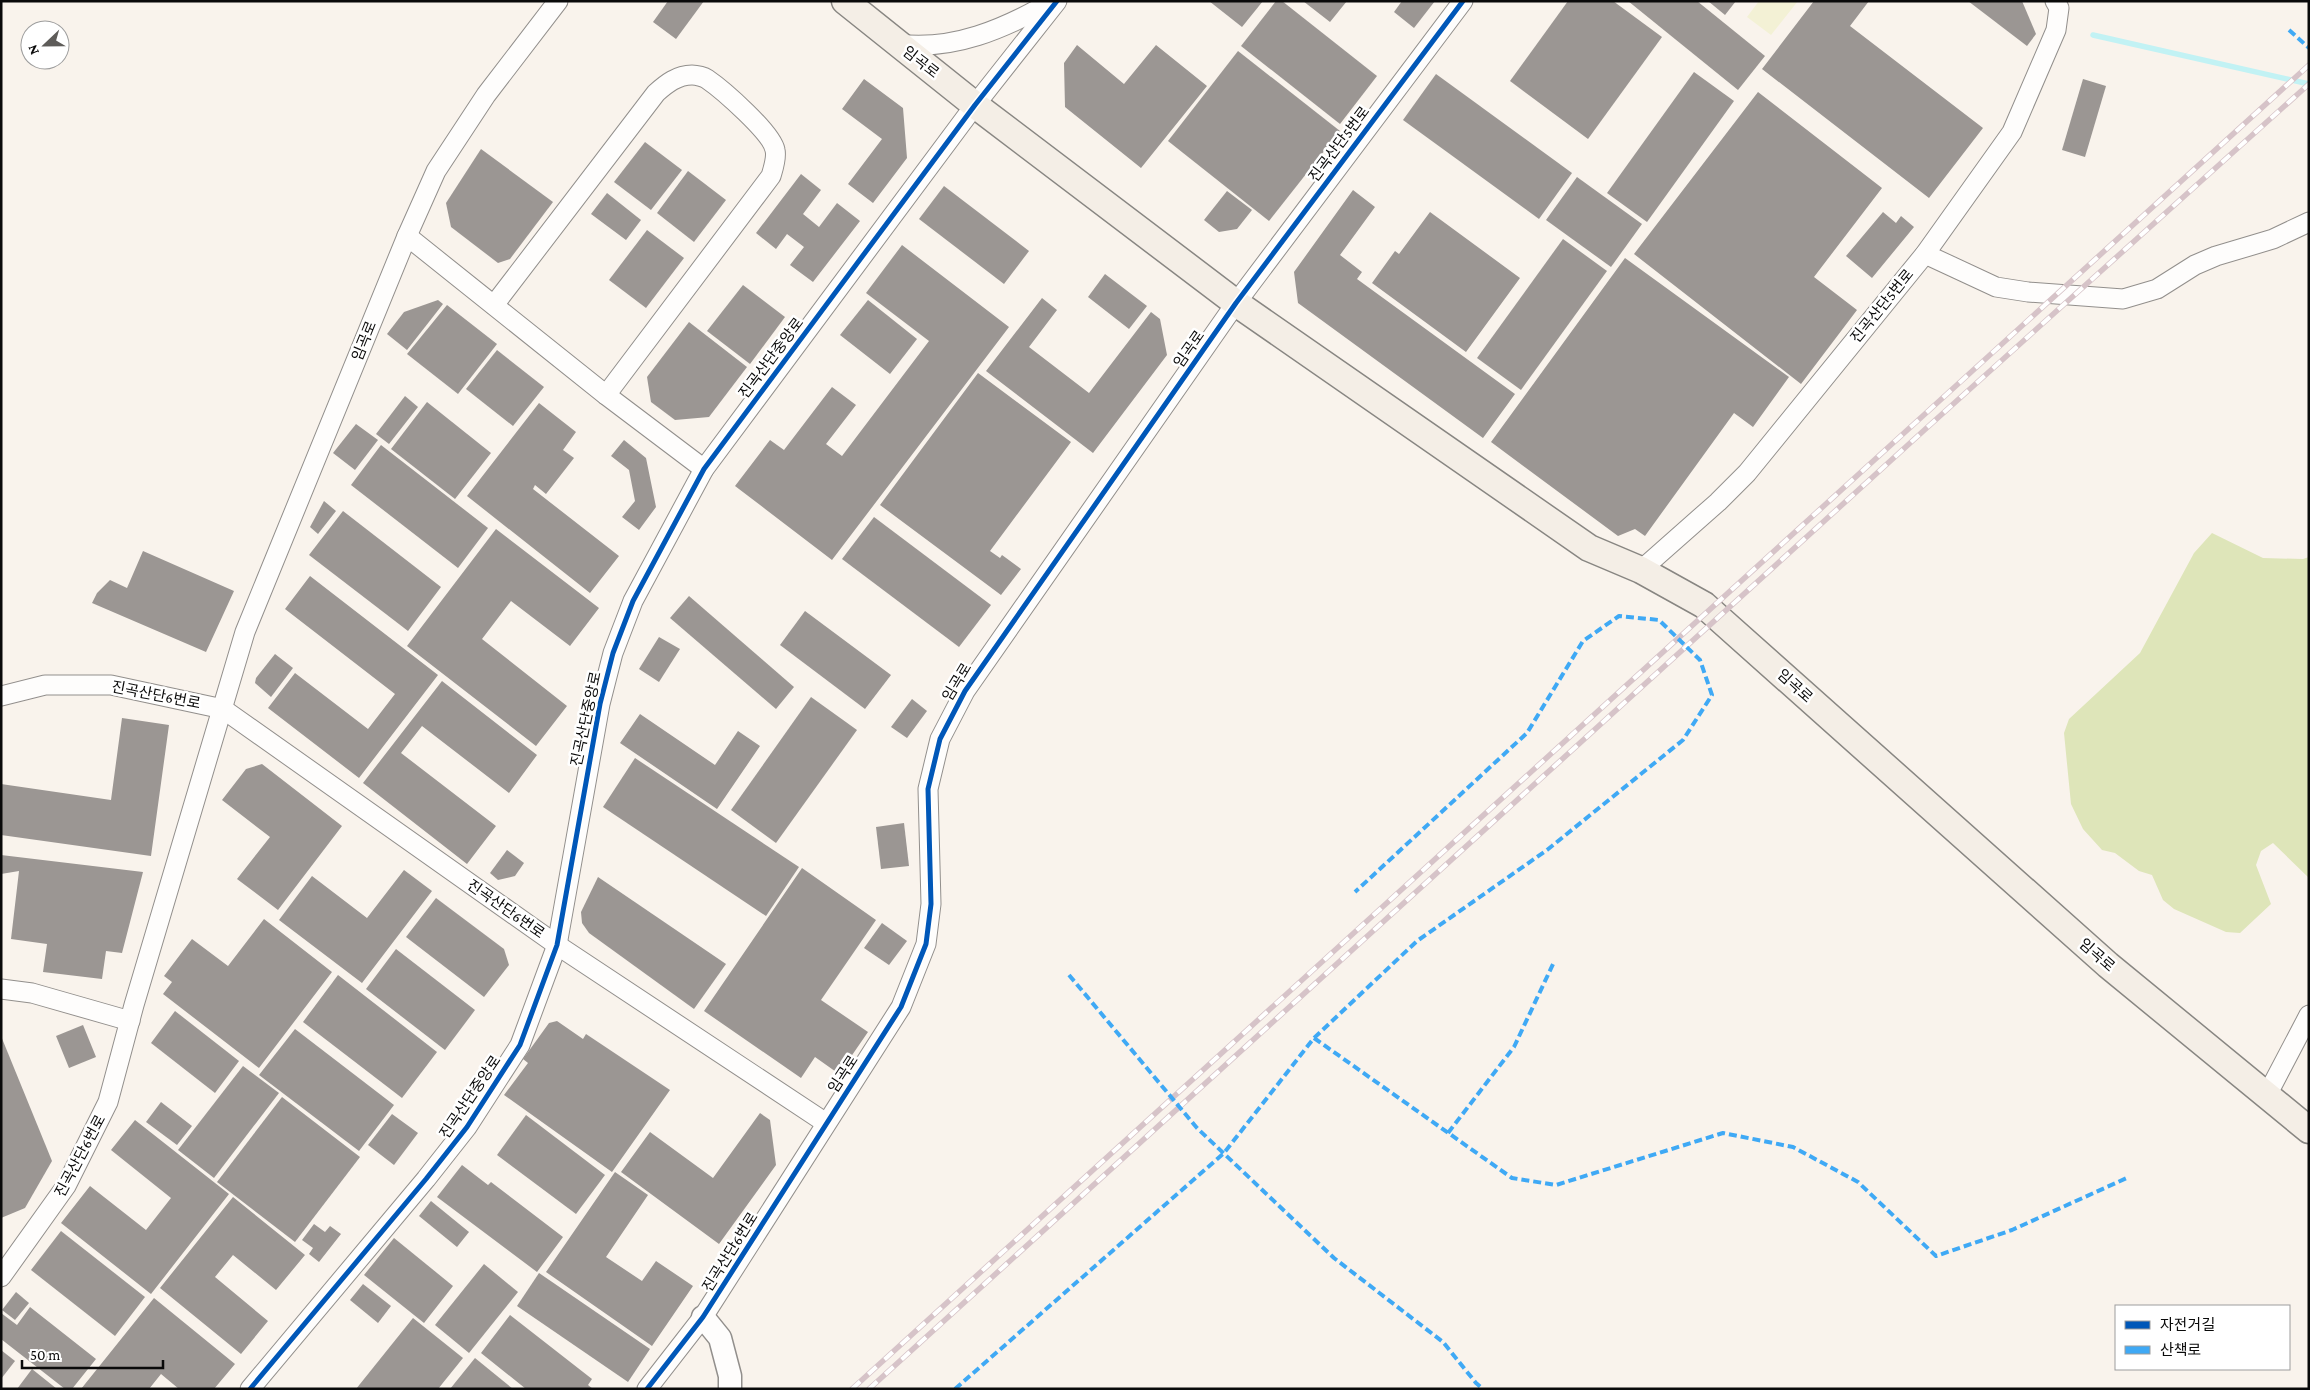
<svg xmlns="http://www.w3.org/2000/svg" width="2310" height="1390" font-family="'Crimson Pro','Noto Sans KR',serif">
<style>
.forest{fill:#dee5b9}
.pitch{fill:#f3f1d5}
.lines{fill:none;stroke-linecap:round;stroke-linejoin:round}
.stream{stroke:#c2f2f4;stroke-width:5.5}
.building{fill:#9b9693}
.minor-casing{stroke:#928f8c;stroke-width:21}
.tertiary-casing{stroke:#928f8c;stroke-width:25}
.secondary-casing{stroke:#888682;stroke-width:29}
.minor{stroke:#fefdfc;stroke-width:19}
.tertiary{stroke:#fefdfc;stroke-width:22}
.secondary{stroke:#f4eee6;stroke-width:26}
.rail-casing{stroke:#d6c3c8;stroke-width:5.5}
.rail{stroke:#fff;stroke-width:4;stroke-dasharray:11;stroke-linecap:butt}
.quiet{stroke:#3fa9f5;stroke-width:4;stroke-dasharray:8 4;stroke-linecap:butt}
.cycleway-casing{stroke:#fff;stroke-width:8}
.cycleway{stroke:#0057b8;stroke-width:5}
.labels{text-anchor:middle;dominant-baseline:central;stroke-width:5;stroke-linejoin:round;paint-order:stroke}
.street-label{font-size:15px;fill:#0a0a0a;stroke:#fff}
</style>
<rect width="100%" height="100%" fill="#f9f3ec"/>
<path class="forest" d="M2212,533L2263,558L2303,559L2309,557V878L2273,843L2261,851L2256,865L2271,904L2240,933L2226,932L2174,909L2163,900L2152,875L2139,871L2115,853L2102,850L2083,829L2071,804L2064,733L2069,719L2140,653L2194,553Z"/>
<path class="pitch" d="M1759,1H1798L1771,35L1747,17Z"/>
<g class="lines">
<path class="stream" d="M2093,35L2309,84"/>
</g>
<g class="building">
<path d="M668,1H704L676,39L653,22Z"/>
<path d="M1209,1H1263L1242,27Z"/>
<path d="M1276,1H1282L1377,76L1340,124L1241,46Z"/>
<path d="M1303,1H1347L1330,22Z"/>
<path d="M1402,1H1435L1414,28L1394,12Z"/>
<path d="M1568,1H1613L1662,37L1588,139L1510,81Z"/>
<path d="M1628,1H1697L1765,56L1738,90Z"/>
<path d="M1708,1H1736L1725,15Z"/>
<path d="M1814,1H1869L1850,26L1983,128L1929,198L1762,69Z"/>
<path d="M1968,1H2022L2036,34L2027,46Z"/>
<path d="M1077,45L1124,84L1156,45L1207,86L1141,168L1065,107L1064,63Z"/>
<path d="M1238,51L1340,131L1269,221L1168,141Z"/>
<path d="M1694,72L1734,101L1647,222L1607,193Z"/>
<path d="M1436,74L1572,173L1539,219L1403,120Z"/>
<path d="M864,79L903,108L907,158L873,203L848,184L882,139L842,109Z"/>
<path d="M2083,79L2106,86L2085,157L2062,150Z"/>
<path d="M1758,92L1882,188L1814,277L1857,310L1801,384L1634,254Z"/>
<path d="M645,142L682,170L651,210L614,182Z"/>
<path d="M481,149L553,202L510,259L498,263L451,227L446,203Z"/>
<path d="M688,171L726,200L694,242L657,213Z"/>
<path d="M801,174L821,190L803,214L819,227L837,203L860,221L813,282L790,265L804,247L787,234L776,249L756,233Z"/>
<path d="M1577,177L1642,224L1611,267L1546,220Z"/>
<path d="M944,186L1029,251L1004,284L919,219Z"/>
<path d="M1353,190L1375,207L1340,255L1362,272L1357,279L1515,394L1483,438L1298,303L1294,272Z"/>
<path d="M1227,191L1252,210L1237,229L1219,232L1204,220Z"/>
<path d="M607,193L641,220L626,240L591,214Z"/>
<path d="M1430,212L1520,278L1466,352L1372,283L1395,251L1399,254Z"/>
<path d="M1883,212L1896,223L1901,216L1914,227L1872,278L1846,256Z"/>
<path d="M647,230L684,258L646,308L609,280Z"/>
<path d="M1563,239L1607,271L1521,390L1477,358Z"/>
<path d="M902,245L1009,327L832,560L735,486L770,440L784,450L832,387L856,405L826,444L842,456L929,341L866,293Z"/>
<path d="M1625,258L1789,377L1753,427L1734,413L1645,536L1635,529L1618,536L1491,442Z"/>
<path d="M1105,274L1147,306L1129,329L1088,297Z"/>
<path d="M743,285L785,317L750,364L707,331Z"/>
<path d="M1042,298L1057,310L1029,347L1089,393L1151,312L1160,319L1167,355L1093,453L986,371Z"/>
<path d="M438,300L443,304L407,350L387,334L404,312Z"/>
<path d="M868,300L917,339L890,374L840,335Z"/>
<path d="M447,305L497,344L458,394L407,354Z"/>
<path d="M689,322L747,367L709,417L675,420L651,402L647,377Z"/>
<path d="M497,350L544,387L513,426L466,389Z"/>
<path d="M978,373L1071,442L990,551L1000,558L1002,555L1021,569L1001,595L880,505Z"/>
<path d="M405,396L418,407L389,444L376,434Z"/>
<path d="M427,402L491,453L455,499L391,449Z"/>
<path d="M539,403L576,432L563,450L574,458L546,494L535,485L533,489L619,556L590,593L467,496Z"/>
<path d="M356,424L378,440L355,470L333,453Z"/>
<path d="M624,440L646,458L656,507L639,530L622,517L635,501L629,470L611,456Z"/>
<path d="M381,445L488,528L458,568L351,485Z"/>
<path d="M324,501L336,511L318,534L310,527Z"/>
<path d="M343,511L441,587L408,631L309,555Z"/>
<path d="M874,517L991,605L959,647L842,559Z"/>
<path d="M496,529L599,608L570,646L511,601L482,639L567,706L536,746L407,646Z"/>
<path d="M143,551L234,591L206,652L92,603L97,593L110,580L127,588Z"/>
<path d="M310,576L438,675L359,778L268,708L295,673L368,729L395,694L285,609Z"/>
<path d="M689,596L794,687L776,709L670,618Z"/>
<path d="M805,611L891,675L865,709L780,645Z"/>
<path d="M659,637L680,649L659,682L639,669Z"/>
<path d="M275,654L293,668L271,697L255,683L256,678Z"/>
<path d="M442,681L537,755L509,793L422,726L401,753L496,826L467,864L363,783Z"/>
<path d="M811,697L857,730L776,843L731,810Z"/>
<path d="M912,699L927,711L907,738L891,727Z"/>
<path d="M640,714L715,765L738,731L760,746L717,809L620,743Z"/>
<path d="M122,718L169,725L151,856L1,835V784L111,800Z"/>
<path d="M635,758L799,867L766,916L603,807Z"/>
<path d="M262,764L342,826L278,910L237,879L270,837L222,800L246,769Z"/>
<path d="M904,823L909,866L881,869L876,827Z"/>
<path d="M507,850L524,863L515,876L498,880L490,873Z"/>
<path d="M1,855L143,872L122,953L106,951L102,979L43,972L47,944L11,939L19,871L1,874Z"/>
<path d="M802,868L876,920L821,1000L868,1032L839,1074L815,1057L801,1078L704,1011Z"/>
<path d="M404,870L432,891L362,983L279,920L312,876L367,918Z"/>
<path d="M598,877L726,964L694,1009L589,933L582,923L581,912Z"/>
<path d="M436,898L504,949L509,965L484,997L406,937Z"/>
<path d="M264,919L332,972L259,1068L163,994L172,982L164,976L192,939L228,966Z"/>
<path d="M882,923L907,941L889,965L864,948Z"/>
<path d="M396,949L475,1010L445,1050L366,989Z"/>
<path d="M338,975L437,1052L402,1098L303,1022Z"/>
<path d="M175,1011L239,1061L215,1093L151,1043Z"/>
<path d="M557,1021L583,1039L586,1034L670,1090L612,1172L504,1095L528,1063L523,1059L549,1023Z"/>
<path d="M83,1025L96,1057L69,1068L56,1036Z"/>
<path d="M295,1029L394,1105L359,1151L259,1075Z"/>
<path d="M1,1036L52,1161L25,1208L1,1218Z"/>
<path d="M243,1066L279,1093L214,1178L178,1150Z"/>
<path d="M282,1097L360,1157L295,1242L217,1182Z"/>
<path d="M161,1102L192,1126L177,1145L146,1122Z"/>
<path d="M760,1113L770,1120L776,1165L719,1244L621,1172L650,1132L713,1178Z"/>
<path d="M392,1114L418,1133L394,1165L368,1145Z"/>
<path d="M526,1115L605,1175L576,1214L497,1155Z"/>
<path d="M135,1120L229,1194L151,1294L61,1223L90,1186L146,1230L171,1198L111,1150Z"/>
<path d="M462,1165L488,1185L491,1182L563,1237L537,1272L437,1197Z"/>
<path d="M615,1172L648,1195L606,1257L642,1281L656,1261L693,1286L652,1346L546,1272Z"/>
<path d="M233,1197L305,1255L276,1290L233,1255L215,1277L268,1321L241,1354L160,1288Z"/>
<path d="M431,1201L469,1232L457,1247L419,1216Z"/>
<path d="M314,1224L325,1232L330,1226L341,1234L319,1262L309,1254L313,1248L302,1240Z"/>
<path d="M61,1231L145,1297L115,1336L31,1270Z"/>
<path d="M394,1238L453,1286L424,1323L364,1275Z"/>
<path d="M484,1264L518,1292L469,1353L435,1325Z"/>
<path d="M539,1273L650,1349L628,1382L517,1306Z"/>
<path d="M363,1284L391,1306L378,1323L350,1300Z"/>
<path d="M16,1292L29,1303L15,1320L2,1310Z"/>
<path d="M154,1298L235,1364L214,1389H179L161,1374L149,1389H81Z"/>
<path d="M30,1307L96,1359L72,1389H65L1,1339V1313L17,1325Z"/>
<path d="M510,1315L592,1379L588,1385L593,1389H526L481,1353Z"/>
<path d="M413,1318L463,1358L438,1389H356Z"/>
<path d="M1,1350L15,1361L1,1379Z"/>
<path d="M475,1358L513,1389H450Z"/>
<path d="M32,1369L57,1389H17Z"/>
</g>
<g class="lines">
<g class="minor-casing">
<g id="minor">
<path d="M898,44C953,51 1004,29 1051,2"/>
<path d="M407,236L606,395L704,469"/>
<path d="M1925,254L1996,287L2028,292L2123,299L2157,289L2195,265L2216,256L2273,239L2309,222"/>
<path d="M494,305L656,93C666,84 677,75 692,75C697,75 704,77 707,79C723,90 772,133 775,150C777,158 773,169 771,176L606,395"/>
<path d="M1641,570L1718,502L1747,473L1925,254L2012,132L2056,30L2059,8L2055,1"/>
<path d="M1,696L45,685H111L223,709L557,945L826,1123"/>
<path d="M1,989L32,993L130,1021"/>
<path d="M2266,1097L2309,1015"/>
<path d="M1,1277L66,1186L108,1102L134,1005L245,632L407,236L436,171L486,95L558,1"/>
<path d="M250,1389L426,1179L467,1127L520,1045L557,945L600,704L613,653L633,601L704,469L975,105L1057,1"/>
<path d="M647,1389L703,1317L901,1007L926,944L931,904L928,789L940,739L965,691L1236,303L1463,1"/>
</g>
</g>
<g class="tertiary-casing">
<path id="tertiary" d="M703,1317L720,1338L730,1376V1389"/>
</g>
<g class="secondary-casing">
<path id="secondary" d="M845,1L975,105L1236,303L1589,548L1641,570L1704,605L2108,965L2309,1130"/>
</g>
<use href="#minor" class="minor"/>
<use href="#tertiary" class="tertiary"/>
<use href="#secondary" class="secondary"/>
<g class="rail-casing">
<g id="rail">
<path d="M852,1389L2309,65"/>
<path d="M869,1389L1931,424L2309,84"/>
</g>
</g>
<use href="#rail" class="rail"/>
<g class="quiet">
<path d="M2289,30L2309,48"/>
<path d="M1069,975L1197,1128L1334,1258L1443,1342L1476,1383L1483,1389"/>
<path d="M1314,1038L1512,1178L1556,1185L1723,1133L1793,1147L1858,1182L1936,1256L2012,1230L2129,1177"/>
<path d="M1448,1133L1514,1047L1554,962"/>
<path d="M955,1389L1224,1153L1314,1038L1417,941L1547,850L1683,740L1712,695L1700,660L1659,620L1619,616L1583,641L1527,733L1355,892"/>
</g>
<g class="cycleway-casing">
<g id="cycleway">
<path d="M250,1389L426,1179L467,1127L520,1045L557,945L600,704L613,653L633,601L704,469L975,105L1057,1"/>
<path d="M647,1389L703,1317L901,1007L926,944L931,904L928,789L940,739L965,691L1236,303L1463,1"/>
</g>
</g>
<use href="#cycleway" class="cycleway"/>
</g>
<g class="labels">
<g class="street-label">
<text transform="translate(921 62) rotate(38)">임곡로</text>
<text transform="translate(1339 144) rotate(-53)">진곡산단5번로</text>
<text transform="translate(1882 306) rotate(-51)">진곡산단5번로</text>
<text transform="translate(364 341) rotate(-68)">임곡로</text>
<text transform="translate(1189 349) rotate(-55)">임곡로</text>
<text transform="translate(771 358) rotate(-53)">진곡산단중앙로</text>
<text transform="translate(957 682) rotate(-59)">임곡로</text>
<text transform="translate(1795 686) rotate(42)">임곡로</text>
<text transform="translate(156 695) rotate(11)">진곡산단6번로</text>
<text transform="translate(586 719) rotate(-78)">진곡산단중앙로</text>
<text transform="translate(506 909) rotate(35)">진곡산단6번로</text>
<text transform="translate(2097 955) rotate(41)">임곡로</text>
<text transform="translate(843 1074) rotate(-57)">임곡로</text>
<text transform="translate(470 1097) rotate(-56)">진곡산단중앙로</text>
<text transform="translate(80 1156) rotate(-62)">진곡산단6번로</text>
<text transform="translate(730 1252) rotate(-58)">진곡산단6번로</text>
</g>
</g>
<rect width="2310" height="1390" fill="none" stroke="#0a0a0a" stroke-width="5"/>
<rect x="2115" y="1305" width="175" height="65" fill="#ffffff" stroke="#9d9d9d"/>
<rect x="2125" y="1321" width="25" height="8" fill="#0057b8" stroke="#9d9d9d"/>
<text x="2160" y="1330" font-size="15" fill="#0a0a0a">자전거길</text>
<rect x="2125" y="1346" width="25" height="8" fill="#3fa9f5" stroke="#9d9d9d"/>
<text x="2160" y="1355" font-size="15" fill="#0a0a0a">산책로</text>
<g transform="translate(45 45) rotate(248)"><circle r="24" fill="#ffffff" stroke="#9d9d9d"/>
<path d="M0-4L9 19L0 12L-9 19Z" fill="#5e5c59"/>
<text y="-8" font-size="14" font-weight="bold" text-anchor="middle" fill="#0a0a0a">N</text>
</g>
<path d="M22 1360v8h141v-8" fill="none" stroke="#0a0a0a" stroke-width="2.5"/>
<text x="30" y="1360" font-size="15" fill="#0a0a0a" stroke="#ffffff" stroke-width="4" paint-order="stroke">50 m</text>
</svg>
